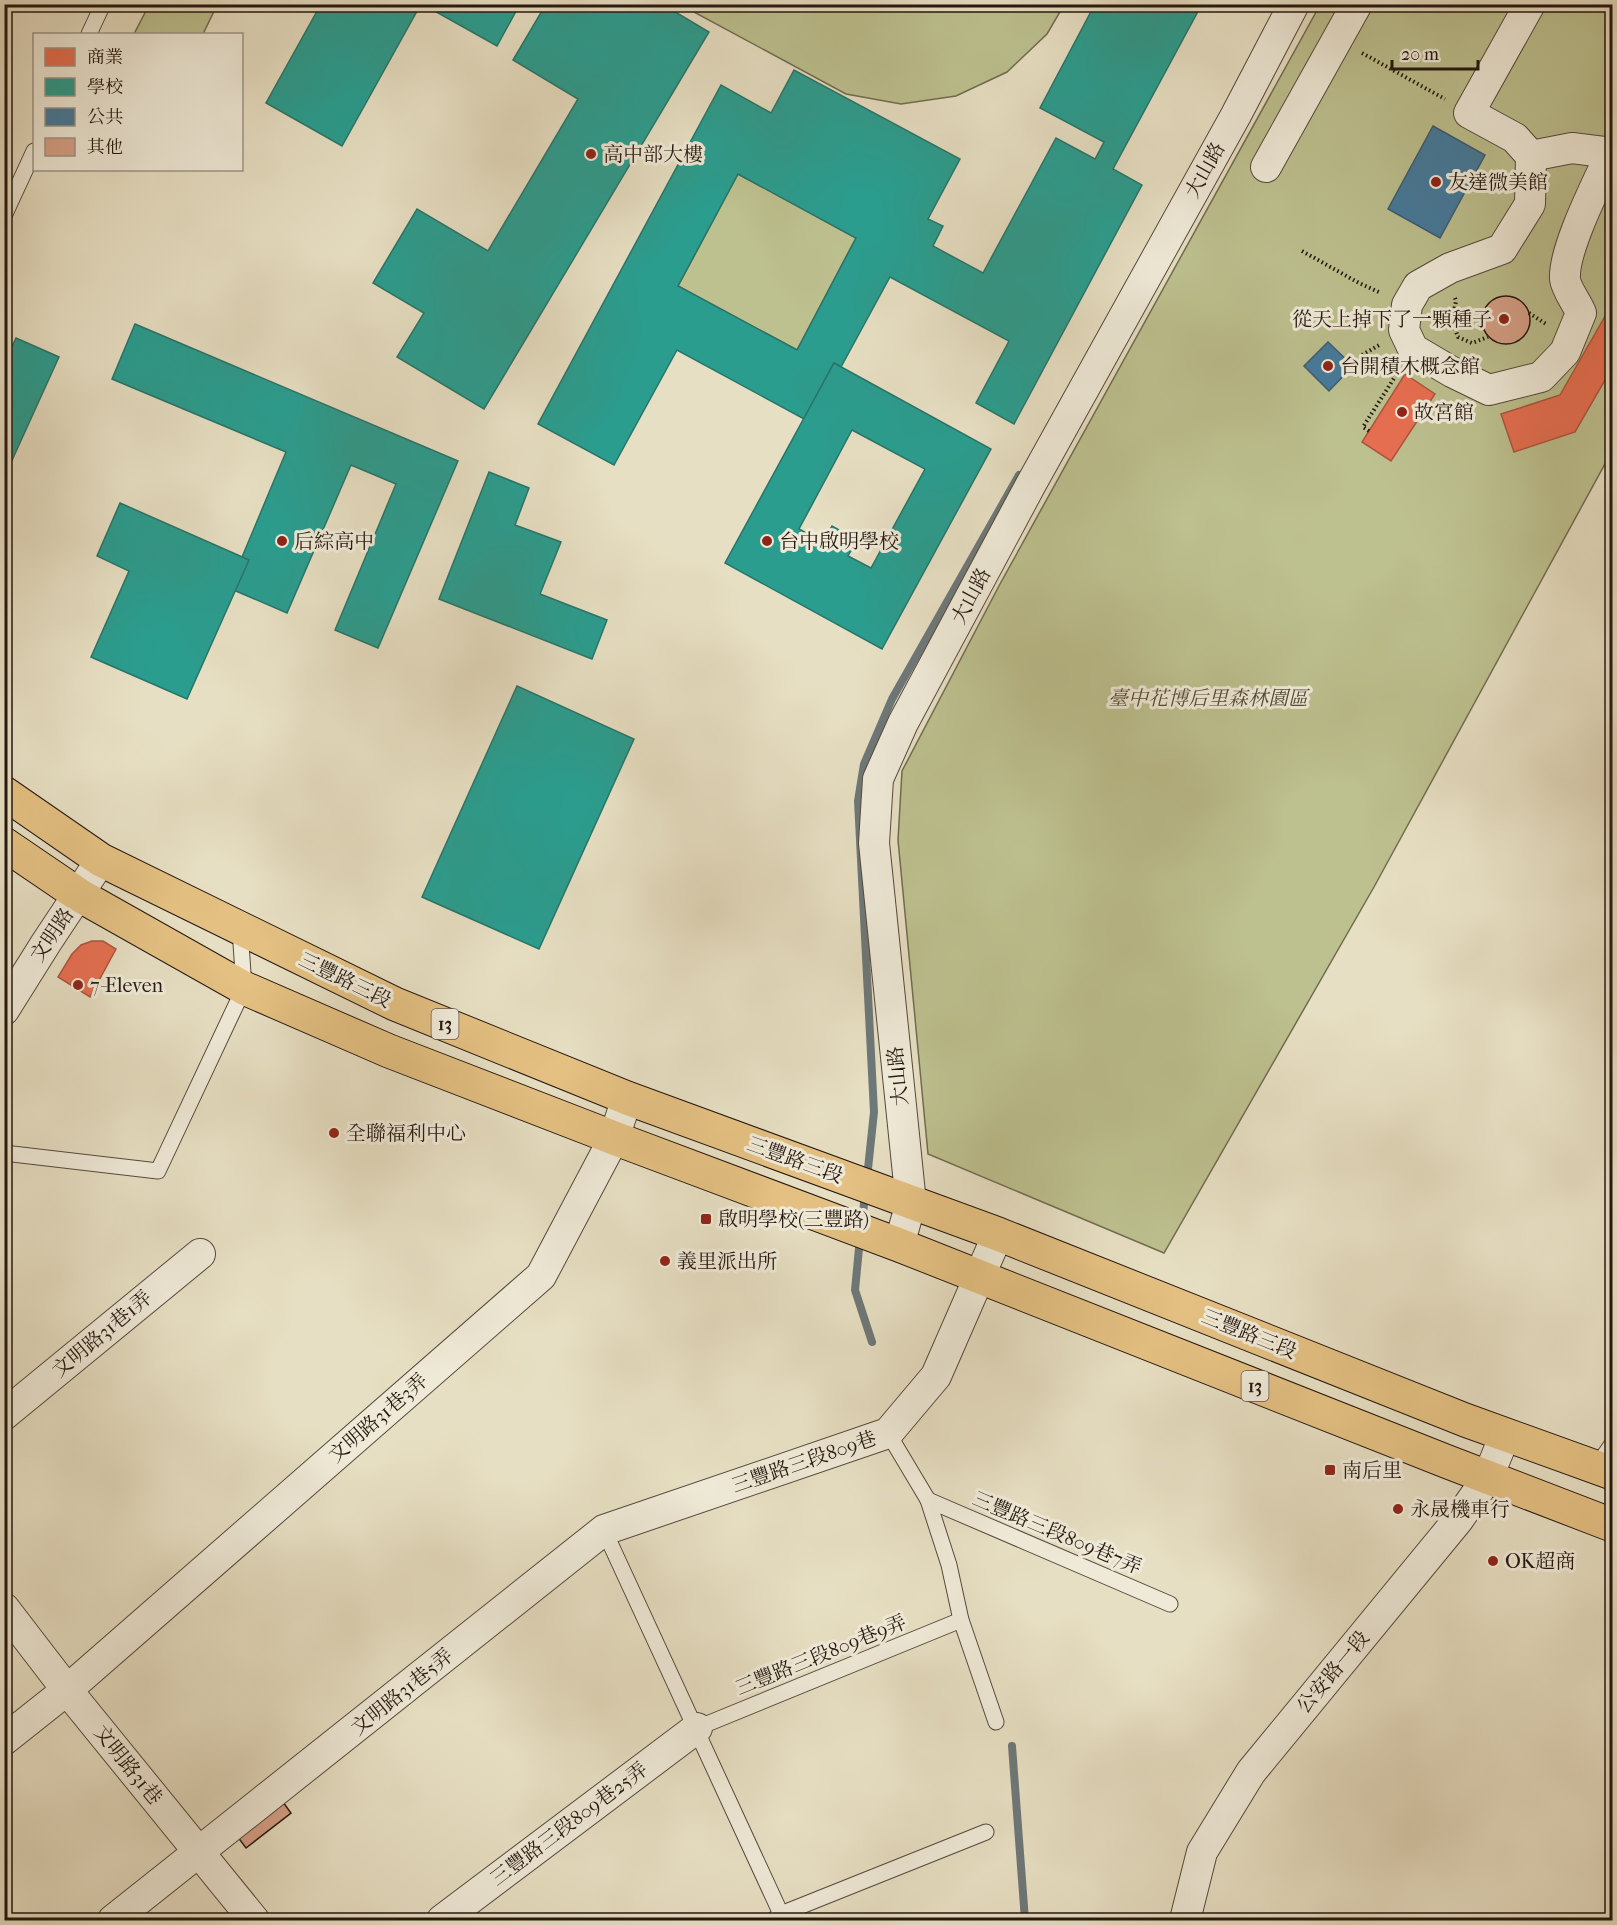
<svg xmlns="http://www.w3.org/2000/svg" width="1617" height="1925" font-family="'IM FELL French Canon','Noto Serif TC',serif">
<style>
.green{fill:#bdc08f;stroke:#716c50;stroke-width:1.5}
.shops{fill:#e76f51;stroke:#ad553e;stroke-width:1.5}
.schools{fill:#2a9d8f;stroke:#287569;stroke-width:1.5;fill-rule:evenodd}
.public{fill:#457b9d;stroke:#3b5d73;stroke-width:1.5}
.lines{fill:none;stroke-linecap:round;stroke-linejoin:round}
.stream{stroke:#6d7879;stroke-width:8}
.building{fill:#d8a188;stroke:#251710;stroke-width:1.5}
.lane-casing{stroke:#56493d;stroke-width:17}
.street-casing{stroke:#56493d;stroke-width:32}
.primary-casing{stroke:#251710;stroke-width:35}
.path{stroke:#251710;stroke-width:4;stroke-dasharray:1.5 3;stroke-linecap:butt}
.lane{stroke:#efead8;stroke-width:15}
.street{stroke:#efead8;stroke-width:30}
.primary{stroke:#e4c082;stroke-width:33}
.poi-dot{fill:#8f2418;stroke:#efead8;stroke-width:2}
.labels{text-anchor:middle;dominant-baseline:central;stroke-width:6;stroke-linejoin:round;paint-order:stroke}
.shield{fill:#efead8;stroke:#62564c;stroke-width:1.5}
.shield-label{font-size:18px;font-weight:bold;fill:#251710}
.poi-label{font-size:20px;fill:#251710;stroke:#efead8;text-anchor:start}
.street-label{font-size:20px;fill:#251710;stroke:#efead8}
.park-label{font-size:20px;font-style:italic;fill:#534a36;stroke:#efead8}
</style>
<rect width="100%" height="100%" fill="#e7dfc3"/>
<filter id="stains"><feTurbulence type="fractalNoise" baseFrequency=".00333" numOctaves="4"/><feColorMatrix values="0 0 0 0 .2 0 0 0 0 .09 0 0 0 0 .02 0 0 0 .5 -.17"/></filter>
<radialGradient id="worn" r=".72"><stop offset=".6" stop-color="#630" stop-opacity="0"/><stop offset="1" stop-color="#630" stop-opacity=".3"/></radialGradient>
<g class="green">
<path d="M215,4L217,5L203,34H134L149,5Z"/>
<path d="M681,5H1064L1047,34L1007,72L956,96L901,104L846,94Z"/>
<path d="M1320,5H1612V451L1374,887L1164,1253L928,1154L898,840L902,771L1000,584Z"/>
<path d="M738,174L856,238L797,350L678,286Z"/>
</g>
<g class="shops">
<path d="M1612,304V368L1575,432L1514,452L1501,414L1560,395Z"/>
<path d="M1405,374L1435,394L1391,461L1362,442Z"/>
<path d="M92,941H103L116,949L90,997L58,977L72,954L81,945Z"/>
</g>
<g class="schools">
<path d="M321,4H421L342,146L266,103Z"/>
<path d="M422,4H520L497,46Z"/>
<path d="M546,4H662L709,32L484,409L397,357L424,313L373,283L417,209L488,251L578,99L513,60Z"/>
<path d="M1095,4H1202L1113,169L1142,185L1014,424L976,403L1009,341L890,277L841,367L834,363L804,419L677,350L614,465L538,424L721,85L771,113L794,70L960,159L928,219L943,226L933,246L983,273L1056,138L1095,159L1104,142L1040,108ZM738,174L856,238L797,350L678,286Z"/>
<path d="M135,324L458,461L378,648L335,630L396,484L351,465L287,613L229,588L286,452L112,379Z"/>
<path d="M16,338L59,357L4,478V364Z"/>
<path d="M834,363L991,449L882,649L725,563ZM852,430L925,469L871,568L848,556L857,540L832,526L823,542L799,529Z"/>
<path d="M489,472L529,488L515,525L561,542L540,594L607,620L592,659L439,599Z"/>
<path d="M120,503L249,560L187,699L91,657L129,571L97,556Z"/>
<path d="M517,686L634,739L539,949L422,897Z"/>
</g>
<g class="public">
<path d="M1433,126L1485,155L1440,238L1388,209Z"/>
<path d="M1328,342L1353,366L1329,391L1304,366Z"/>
</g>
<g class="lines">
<g class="stream">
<path d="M867,1178L874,1112L858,801L864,764L892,699L1019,475"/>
<path d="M862,1223L865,1194"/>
<path d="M860,1238L855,1290L872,1342"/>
<path d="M1012,1746L1025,1920"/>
</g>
</g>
<g class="building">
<circle cx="1506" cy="320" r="24"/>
<path d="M280,1798L291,1813L246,1848L234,1832Z"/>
</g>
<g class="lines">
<g class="lane-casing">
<g id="lane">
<path d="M89,34L103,4"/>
<path d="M4,216L34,151"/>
<path d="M4,1153L158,1171L244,988L240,929"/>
<path d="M888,1433L928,1500L949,1565L961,1620L996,1722"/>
<path d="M1596,1467L1612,1444"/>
<path d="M928,1500L1170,1604"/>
<path d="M604,1530L781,1914"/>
<path d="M697,1728L961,1620"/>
<path d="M773,1920L781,1914L986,1832"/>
</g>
</g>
<g class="street-casing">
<g id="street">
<path d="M1530,4L1469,113L1515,138L1531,156L1530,204L1502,249L1450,268L1418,286L1407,305L1404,330L1413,349L1452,372L1489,390L1541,377L1565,352L1581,313C1577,303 1566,289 1565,279C1563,249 1599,180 1612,151"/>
<path d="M1531,156L1572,148L1612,153"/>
<path d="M1266,167L1357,4"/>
<path d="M4,1010L46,943L101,860"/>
<path d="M899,1245L911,1203L874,843L878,779L903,723L1030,486L1236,115L1294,4"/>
<path d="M4,1415L200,1254"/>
<path d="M4,1608L67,1690L254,1920"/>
<path d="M4,1740L67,1690L541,1276L614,1138L627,1098"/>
<path d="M113,1920L604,1530L888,1433L936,1376L998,1234"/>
<path d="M442,1920L697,1728"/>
<path d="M1185,1920L1202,1852L1251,1772L1458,1520L1488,1477L1505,1435"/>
</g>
</g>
<g class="primary-casing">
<g id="primary">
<path d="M4,793L101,860L395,1004L627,1098L998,1234L1465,1420L1612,1473"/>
<path d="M4,844L79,895L244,988L389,1051L614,1138L899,1245L1448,1462L1612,1525"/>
</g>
</g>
<g class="path">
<path d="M1362,53L1445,99"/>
<path d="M1302,251L1359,283L1381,293"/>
<path d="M1455,298L1456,301L1452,321L1458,337L1472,343L1488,337"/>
<path d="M1529,313L1546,324"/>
<path d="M1362,355L1381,344"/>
<path d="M1369,431L1363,427L1398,372"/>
</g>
<use href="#lane" class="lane"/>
<use href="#street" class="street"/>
<use href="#primary" class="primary"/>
</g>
<g class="poi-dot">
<circle cx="591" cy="154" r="6"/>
<circle cx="1436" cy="182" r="6"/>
<circle cx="1504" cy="319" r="6"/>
<circle cx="1328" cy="366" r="6"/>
<circle cx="1402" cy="412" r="6"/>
<circle cx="282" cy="541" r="6"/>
<circle cx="767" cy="541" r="6"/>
<circle cx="78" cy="985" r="6"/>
<circle cx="334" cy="1133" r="6"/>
<rect x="700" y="1213" width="12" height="12" rx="3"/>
<circle cx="665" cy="1261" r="6"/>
<rect x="1324" y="1464" width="12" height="12" rx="3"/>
<circle cx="1398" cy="1509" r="6"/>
<circle cx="1493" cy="1561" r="6"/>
</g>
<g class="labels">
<g class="shield">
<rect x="431.5" y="1009" width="27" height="30" rx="4.5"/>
<rect x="1241.5" y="1371" width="27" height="30" rx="4.5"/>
</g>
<g class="shield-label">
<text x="445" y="1024">13</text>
<text x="1255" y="1386">13</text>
</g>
<g class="poi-label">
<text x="603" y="154">高中部大樓</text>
<text x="1448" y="182">友達微美館</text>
<text x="1492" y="319" text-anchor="end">從天上掉下了一顆種子</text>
<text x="1340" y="366">台開積木概念館</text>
<text x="1414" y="412">故宮館</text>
<text x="294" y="541">后綜高中</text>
<text x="779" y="541">台中啟明學校</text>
<text x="90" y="985">7-Eleven</text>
<text x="346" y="1133">全聯福利中心</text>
<text x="718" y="1219">啟明學校(三豐路)</text>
<text x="677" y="1261">義里派出所</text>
<text x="1342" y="1470">南后里</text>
<text x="1410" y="1509">永晟機車行</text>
<text x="1505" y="1561">OK超商</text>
</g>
<g class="street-label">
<text transform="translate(1205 170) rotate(-61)">大山路</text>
<text transform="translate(971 596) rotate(-62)">大山路</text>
<text transform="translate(52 935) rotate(-56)">文明路</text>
<text transform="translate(345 980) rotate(26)">三豐路三段</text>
<text transform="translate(898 1076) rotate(-96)">大山路</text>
<text transform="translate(795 1160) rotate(20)">三豐路三段</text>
<text transform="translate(102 1334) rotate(-40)">文明路31巷1弄</text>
<text transform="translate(1249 1334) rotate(22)">三豐路三段</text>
<text transform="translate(378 1418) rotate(-41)">文明路31巷3弄</text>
<text transform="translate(804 1462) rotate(-19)">三豐路三段809巷</text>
<text transform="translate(1057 1533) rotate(23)">三豐路三段809巷7弄</text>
<text transform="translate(821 1655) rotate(-22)">三豐路三段809巷9弄</text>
<text transform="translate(1333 1672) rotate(-50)">公安路一段</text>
<text transform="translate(402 1692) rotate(-39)">文明路31巷5弄</text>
<text transform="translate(128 1765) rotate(51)">文明路31巷</text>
<text transform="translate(569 1824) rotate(-37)">三豐路三段809巷25弄</text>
</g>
<g class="park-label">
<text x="1208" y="698">臺中花博后里森林園區</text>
</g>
</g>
<rect width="1617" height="1925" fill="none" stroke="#e7dfc3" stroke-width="24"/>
<rect x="6" y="6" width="1605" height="1913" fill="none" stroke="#251710" stroke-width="3"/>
<rect x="12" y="12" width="1593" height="1901" fill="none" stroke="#251710" stroke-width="1.5"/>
<rect x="33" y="33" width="210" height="138" fill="#efead8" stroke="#9e9688" stroke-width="1.5"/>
<rect x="45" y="48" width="30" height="18" fill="#e76f51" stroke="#9e9688" stroke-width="1.5"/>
<text x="87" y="63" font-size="18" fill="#251710">商業</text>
<rect x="45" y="78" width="30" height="18" fill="#2a9d8f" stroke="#9e9688" stroke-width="1.5"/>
<text x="87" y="93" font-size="18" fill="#251710">學校</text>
<rect x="45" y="108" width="30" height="18" fill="#457b9d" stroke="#9e9688" stroke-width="1.5"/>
<text x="87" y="123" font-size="18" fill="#251710">公共</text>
<rect x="45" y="138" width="30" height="18" fill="#d8a188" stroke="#9e9688" stroke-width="1.5"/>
<text x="87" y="153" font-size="18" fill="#251710">其他</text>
<path d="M1392 60v9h86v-9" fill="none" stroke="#251710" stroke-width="3"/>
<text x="1401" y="60" font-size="18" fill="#251710" stroke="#efead8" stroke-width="4.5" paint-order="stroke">20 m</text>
<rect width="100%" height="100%" filter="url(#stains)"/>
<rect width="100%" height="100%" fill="url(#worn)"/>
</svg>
